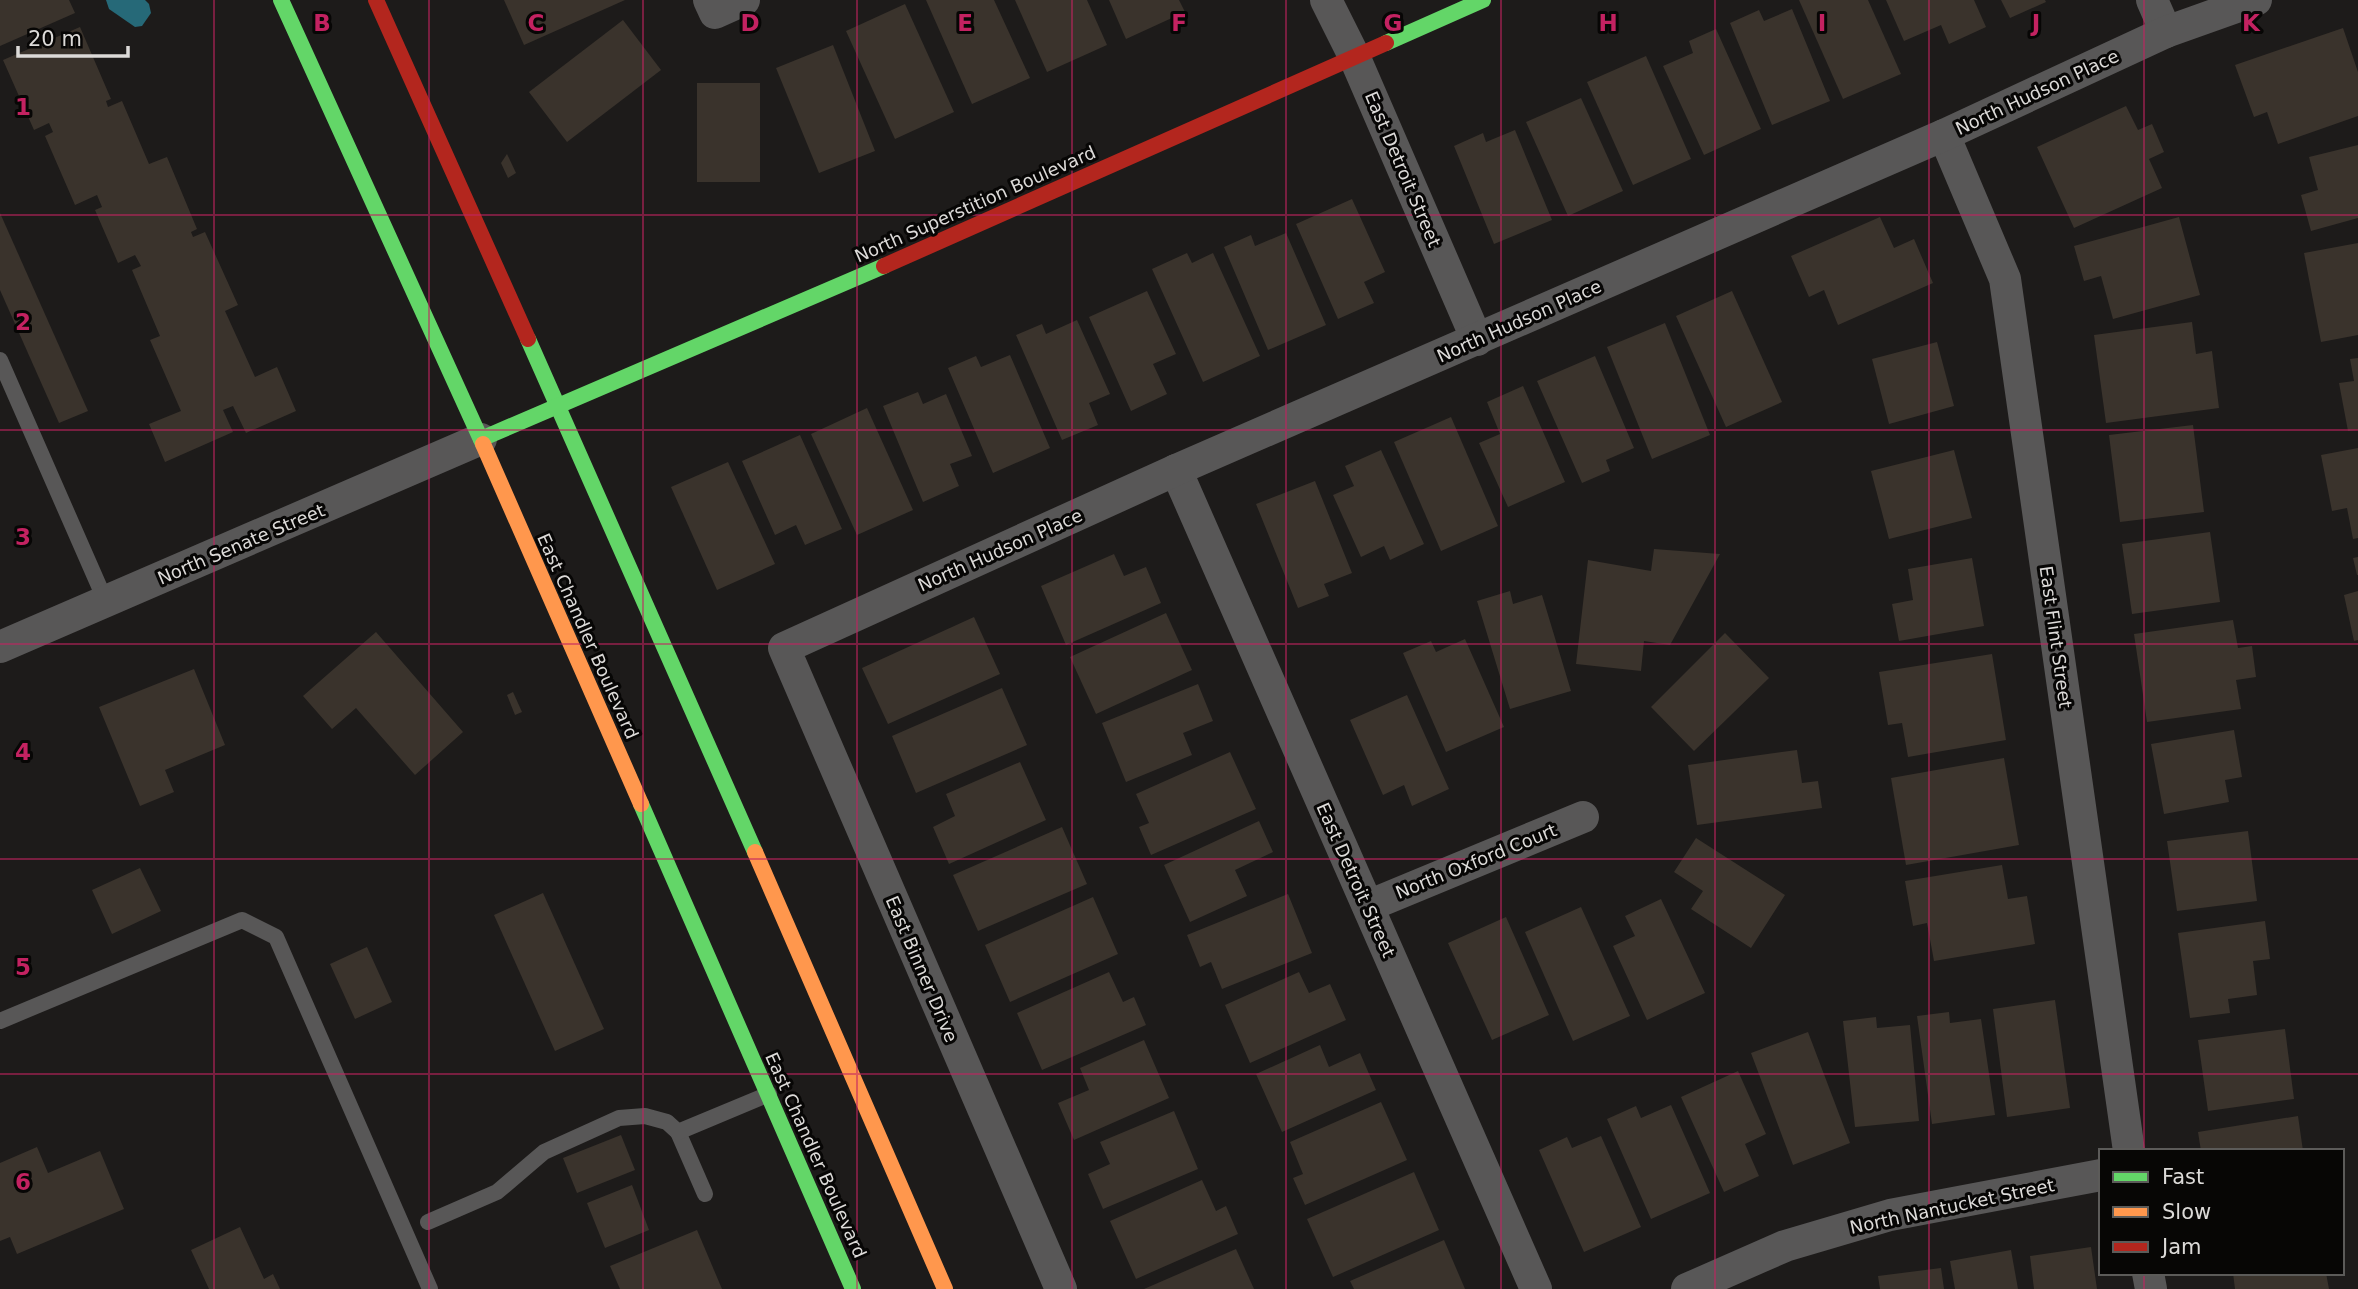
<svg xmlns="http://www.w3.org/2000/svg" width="2358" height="1289" font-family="'DejaVu Sans',sans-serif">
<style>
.water{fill:#266978}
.building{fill:#3a332c}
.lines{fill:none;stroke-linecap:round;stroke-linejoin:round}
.lane{stroke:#585757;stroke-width:16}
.street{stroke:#585757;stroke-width:32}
.fast{stroke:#63d668;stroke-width:16}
.slow{stroke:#ff974d;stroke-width:16}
.jam{stroke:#b3261e;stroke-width:16}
.grid{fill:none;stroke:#c32261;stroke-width:2;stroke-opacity:0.55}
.labels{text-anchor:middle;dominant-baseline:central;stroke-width:6;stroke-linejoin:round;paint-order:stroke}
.street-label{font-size:18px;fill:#dcdad8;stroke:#070605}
.grid-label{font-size:23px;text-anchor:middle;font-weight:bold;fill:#c32261;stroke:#070605;stroke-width:6;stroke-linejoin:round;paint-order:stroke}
</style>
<rect width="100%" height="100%" fill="#1d1b1a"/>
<path class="water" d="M106,0H145L149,4L151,13L142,26L135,27L109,9Z"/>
<g class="building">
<path d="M0,0H69L75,13L0,46Z"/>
<path d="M504,0H625L524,45Z"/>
<path d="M926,0H994L1030,78L972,104Z"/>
<path d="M1015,0H1087L1107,45L1047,72Z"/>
<path d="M1109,0H1179L1185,12L1126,39Z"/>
<path d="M1799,0H1868L1901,74L1843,99Z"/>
<path d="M1886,0H1974L1986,27L1949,44L1941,25L1904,41Z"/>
<path d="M2001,0H2045L2046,2L2010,18Z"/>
<path d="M905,4L954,112L895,139L846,31Z"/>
<path d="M1792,9L1830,101L1772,125L1730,23L1759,10L1764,21Z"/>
<path d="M623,20L661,70L567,142L529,92Z"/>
<path d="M80,27L111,99L106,101L108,107L122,101L149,164L167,157L197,229L191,232L193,237L205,232L238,305L225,311L255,377L277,367L296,411L246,433L233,406L223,410L233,432L165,462L149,424L181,411L150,340L160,336L132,270L141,266L135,255L118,263L95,210L102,207L97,195L75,205L45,136L53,132L49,123L34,130L3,60Z"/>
<path d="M2343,28L2358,72V116L2278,144L2267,112L2254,117L2235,65Z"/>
<path d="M1716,29L1761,129L1704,155L1663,66L1693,53L1689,41Z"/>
<path d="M833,45L875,151L819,173L776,68Z"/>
<path d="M1646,56L1691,159L1633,185L1587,82Z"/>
<rect x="697" y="83" width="63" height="99"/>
<path d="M1581,98L1623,191L1568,216L1526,122Z"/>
<path d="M2126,106L2138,130L2152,124L2164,152L2149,159L2162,188L2074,228L2037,147Z"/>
<path d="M1515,130L1552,220L1494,244L1454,146L1483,133L1486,142Z"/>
<path d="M2358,145V218L2311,231L2301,195L2318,190L2309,157Z"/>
<path d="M507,154L516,173L508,178L501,163Z"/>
<path d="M1352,199L1385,272L1364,282L1374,303L1338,319L1296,224Z"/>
<path d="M0,213L88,411L59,423L0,290Z"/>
<path d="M1880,217L1894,248L1914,239L1933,283L1838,325L1824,290L1809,297L1791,256Z"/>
<path d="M2179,217L2200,295L2113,319L2101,276L2084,281L2074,246Z"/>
<path d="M1286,233L1326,325L1268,350L1224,247L1251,235L1255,246Z"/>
<path d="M2358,243V335L2321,342L2304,253Z"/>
<path d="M1187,253L1192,263L1213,253L1260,356L1203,382L1152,269Z"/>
<path d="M1147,291L1176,354L1153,364L1167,394L1131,411L1089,317Z"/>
<path d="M1732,291L1782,402L1726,427L1676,316Z"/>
<path d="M1077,320L1110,394L1089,403L1098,425L1062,440L1016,335L1042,324L1046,334Z"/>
<path d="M2192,322L2196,354L2212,351L2219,408L2106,423L2094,335Z"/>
<path d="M1665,323L1710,435L1652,459L1607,347Z"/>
<path d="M1937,342L1954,406L1889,424L1872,359Z"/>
<path d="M1010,355L1050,448L993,473L948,368L976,356L981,367Z"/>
<path d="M1595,356L1634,448L1606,460L1610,471L1582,483L1537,381Z"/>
<path d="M2358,358V430L2348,431L2339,383L2354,381L2350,359Z"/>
<path d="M1523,386L1565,482L1508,507L1479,443L1500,434L1487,402Z"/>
<path d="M918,392L923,404L946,394L972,456L950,464L959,486L923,502L883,406Z"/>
<path d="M867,408L913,510L857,535L811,434Z"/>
<path d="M1451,417L1498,526L1441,551L1394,442Z"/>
<path d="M2193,425L2204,512L2120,522L2109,435Z"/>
<path d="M800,435L842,529L805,545L796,525L775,535L742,461Z"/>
<path d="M2358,448V538L2353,539L2347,508L2332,511L2321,455Z"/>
<path d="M1381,450L1424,544L1390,560L1384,546L1361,557L1333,495L1354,486L1345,466Z"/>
<path d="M1954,450L1972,518L1889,539L1871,471Z"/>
<path d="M728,462L775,564L717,590L671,487Z"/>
<path d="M1315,481L1352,573L1324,584L1329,596L1298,608L1256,504Z"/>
<path d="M2210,532L2220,602L2132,614L2122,544Z"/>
<path d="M1654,549L1720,554L1670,645L1644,641L1641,671L1576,664L1588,560L1651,571Z"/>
<path d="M1114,554L1124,576L1146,567L1161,603L1066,645L1041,586Z"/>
<path d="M2358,557V575H2357L2353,558Z"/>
<path d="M1972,558L1984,626L1899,641L1892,604L1913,600L1908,569Z"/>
<path d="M1510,591L1513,604L1542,595L1571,691L1510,709L1477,601Z"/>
<path d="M2358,591V640L2354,641L2344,595Z"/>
<path d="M1166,613L1192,670L1096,714L1070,657Z"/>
<path d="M974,617L1000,674L888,724L862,668Z"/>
<path d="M2233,620L2238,648L2252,646L2256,677L2236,680L2241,709L2147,722L2134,634Z"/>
<path d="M376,632L463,732L415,775L356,708L332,729L303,696Z"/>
<path d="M1725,633L1769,678L1694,751L1651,707Z"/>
<path d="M1465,639L1504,727L1446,752L1403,653L1431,641L1436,652Z"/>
<path d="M1992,654L2006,740L1908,757L1902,723L1888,725L1879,672Z"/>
<path d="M194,669L225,745L165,770L174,792L140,806L99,707Z"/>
<path d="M1198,684L1213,721L1183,733L1192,755L1126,782L1102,723Z"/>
<path d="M1002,688L1027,745L916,793L892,736Z"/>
<path d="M513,692L522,712L515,715L507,695Z"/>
<path d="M1407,695L1449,789L1412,806L1404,785L1383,795L1350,720Z"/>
<path d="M2234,730L2242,777L2225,780L2229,802L2164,814L2151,744Z"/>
<path d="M1797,750L1802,783L1818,781L1822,808L1697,825L1688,765Z"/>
<path d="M1230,752L1256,809L1151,855L1139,827L1149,823L1136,794Z"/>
<path d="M2004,758L2019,845L1906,865L1891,778Z"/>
<path d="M1020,762L1046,820L949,864L933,827L955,816L946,794Z"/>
<path d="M1259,821L1273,852L1235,870L1247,896L1190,922L1164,865Z"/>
<path d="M1062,827L1087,884L978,931L953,875Z"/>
<path d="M2248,831L2257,901L2177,911L2167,841Z"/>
<path d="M1696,838L1785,895L1751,948L1691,909L1703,891L1674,872Z"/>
<path d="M2002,865L2008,899L2027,896L2035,944L1934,961L1927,923L1913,926L1905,881Z"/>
<path d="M140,868L161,911L112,934L92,890Z"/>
<path d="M543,893L604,1029L555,1051L494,915Z"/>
<path d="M1288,894L1312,953L1222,989L1211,962L1200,967L1187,935Z"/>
<path d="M1093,897L1118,954L1010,1002L985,945Z"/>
<path d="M1661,899L1705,993L1647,1020L1613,946L1635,936L1625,916Z"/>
<path d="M1581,907L1630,1016L1573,1041L1525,932Z"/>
<path d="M1506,917L1549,1015L1492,1040L1448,943Z"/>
<path d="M2265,921L2270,959L2253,961L2257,995L2228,999L2230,1013L2190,1018L2178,933Z"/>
<path d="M367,947L392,1002L355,1019L330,964Z"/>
<path d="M1109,972L1123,1002L1134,997L1146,1025L1042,1070L1017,1013Z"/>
<path d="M1299,972L1309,993L1330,984L1346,1020L1250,1063L1225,1005Z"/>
<path d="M2055,1000L2070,1108L2007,1117L1993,1009Z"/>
<path d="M1949,1012L1950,1023L1981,1019L1995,1115L1932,1124L1917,1016Z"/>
<path d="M1876,1017L1877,1028L1910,1025L1919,1121L1855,1127L1843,1021Z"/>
<path d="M2285,1029L2294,1099L2208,1111L2198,1040Z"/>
<path d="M1808,1032L1850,1143L1793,1165L1751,1053Z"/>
<path d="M1144,1040L1169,1098L1074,1140L1058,1103L1089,1090L1080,1068Z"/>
<path d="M1320,1045L1329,1067L1360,1053L1376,1090L1282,1132L1256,1074Z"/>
<path d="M1738,1071L1766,1134L1745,1144L1759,1176L1724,1192L1681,1097Z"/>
<path d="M1381,1102L1407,1160L1305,1205L1293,1178L1303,1174L1290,1142Z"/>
<path d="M1671,1105L1710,1193L1651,1219L1607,1119L1636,1106L1641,1118Z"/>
<path d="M1174,1111L1198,1169L1103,1209L1088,1174L1110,1164L1100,1142Z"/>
<path d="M2298,1116L2303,1151H2201L2198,1132Z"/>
<path d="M621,1135L635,1170L577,1193L563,1158Z"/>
<path d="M1601,1136L1641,1227L1584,1252L1539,1150L1567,1137L1572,1148Z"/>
<path d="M37,1147L48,1173L100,1151L124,1209L17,1254L10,1237L0,1241V1163Z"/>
<path d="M1414,1172L1439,1230L1333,1277L1307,1219Z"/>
<path d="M1202,1180L1216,1211L1226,1206L1238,1234L1136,1279L1110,1221Z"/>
<path d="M632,1185L649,1230L605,1248L587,1203Z"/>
<path d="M240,1227L264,1279L273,1274L280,1289H209L191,1250Z"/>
<path d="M697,1230L722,1289H620L610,1266Z"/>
<path d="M1444,1240L1465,1289H1354L1350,1281Z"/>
<path d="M2091,1247L2097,1289H2034L2030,1256Z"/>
<path d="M1236,1249L1254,1289H1144Z"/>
<path d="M2011,1250L2018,1289H1955L1950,1261Z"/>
<path d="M1941,1268L1944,1289H1880L1878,1276Z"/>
<path d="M2233,1273H2326L2329,1289H2235Z"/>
</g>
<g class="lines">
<g class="lane">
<path d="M0,360L106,602"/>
<path d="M0,1021L242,920L276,937L430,1289"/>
<path d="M678,1132L705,1194"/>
<path d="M428,1222L497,1192L544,1152L619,1118L645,1116L667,1122L678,1132L769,1094"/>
</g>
<g class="street">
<path d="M709,0L715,13L744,0"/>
<path d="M1326,0L1354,56L1477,340"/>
<path d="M2152,0L2166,32"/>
<path d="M1944,135L2005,279L2129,1151"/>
<path d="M1176,470L1536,1289"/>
<path d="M0,647L481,439"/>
<path d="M1368,906L1583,817"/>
<path d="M2148,1273L2151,1289"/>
<path d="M1061,1289L784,648L1176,470L1944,135L2166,32L2256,0"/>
<path d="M1687,1289L1785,1246L1890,1215L2101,1175"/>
</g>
<g class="fast">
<path d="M281,0L483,444"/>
<path d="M1386,43L1483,0"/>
<path d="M528,339L755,852"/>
<path d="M481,439L884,266"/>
<path d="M641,804L853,1289"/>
</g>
<g class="slow">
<path d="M483,444L641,804"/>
<path d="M755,852L945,1289"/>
</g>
<g class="jam">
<path d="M376,0L528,339"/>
<path d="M884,266L1386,43"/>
</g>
</g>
<path class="grid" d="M214,0V1289M429,0V1289M643,0V1289M857,0V1289M1072,0V1289M1286,0V1289M1501,0V1289M1715,0V1289M1929,0V1289M2144,0V1151M0,215H2358M0,430H2358M0,644H2358M0,859H2358M0,1074H2358M2144,1273V1289"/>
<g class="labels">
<g class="street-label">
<text transform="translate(2037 92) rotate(-25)">North Hudson Place</text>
<text transform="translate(1403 169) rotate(67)">East Detroit Street</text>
<text transform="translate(975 204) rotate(-24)">North Superstition Boulevard</text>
<text transform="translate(1519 321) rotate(-24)">North Hudson Place</text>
<text transform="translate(241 544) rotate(-23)">North Senate Street</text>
<text transform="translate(1000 550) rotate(-24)">North Hudson Place</text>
<text transform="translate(588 636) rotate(66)">East Chandler Boulevard</text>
<text transform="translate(2056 637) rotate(82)">East Flint Street</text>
<text transform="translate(1476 861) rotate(-22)">North Oxford Court</text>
<text transform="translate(1356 880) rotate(66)">East Detroit Street</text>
<text transform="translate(922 969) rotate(67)">East Binner Drive</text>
<text transform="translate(816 1155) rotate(66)">East Chandler Boulevard</text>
<text transform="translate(1952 1206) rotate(-12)">North Nantucket Street</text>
</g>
</g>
<g class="grid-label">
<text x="322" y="31">B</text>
<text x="536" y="31">C</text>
<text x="750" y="31">D</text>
<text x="965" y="31">E</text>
<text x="1179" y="31">F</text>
<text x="1393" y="31">G</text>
<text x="1608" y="31">H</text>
<text x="1822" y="31">I</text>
<text x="2036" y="31">J</text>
<text x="2251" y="31">K</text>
<text x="23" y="115">1</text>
<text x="23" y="330">2</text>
<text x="23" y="545">3</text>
<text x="23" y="760">4</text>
<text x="23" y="975">5</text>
<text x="23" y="1190">6</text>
</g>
<rect x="2099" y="1149" width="245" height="126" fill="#070605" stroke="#5c5b59" stroke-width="2"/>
<rect x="2113" y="1172" width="35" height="10" fill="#63d668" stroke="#5c5b59" stroke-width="2"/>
<text x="2162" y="1184" font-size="21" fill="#dcdad8">Fast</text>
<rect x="2113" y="1207" width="35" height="10" fill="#ff974d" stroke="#5c5b59" stroke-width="2"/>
<text x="2162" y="1219" font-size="21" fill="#dcdad8">Slow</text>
<rect x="2113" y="1242" width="35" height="10" fill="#b3261e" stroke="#5c5b59" stroke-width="2"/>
<text x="2162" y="1254" font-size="21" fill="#dcdad8">Jam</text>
<path d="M18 46v10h110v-10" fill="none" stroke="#dcdad8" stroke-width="3.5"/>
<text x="28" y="46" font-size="21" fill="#dcdad8" stroke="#070605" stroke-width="5" paint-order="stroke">20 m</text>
</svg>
